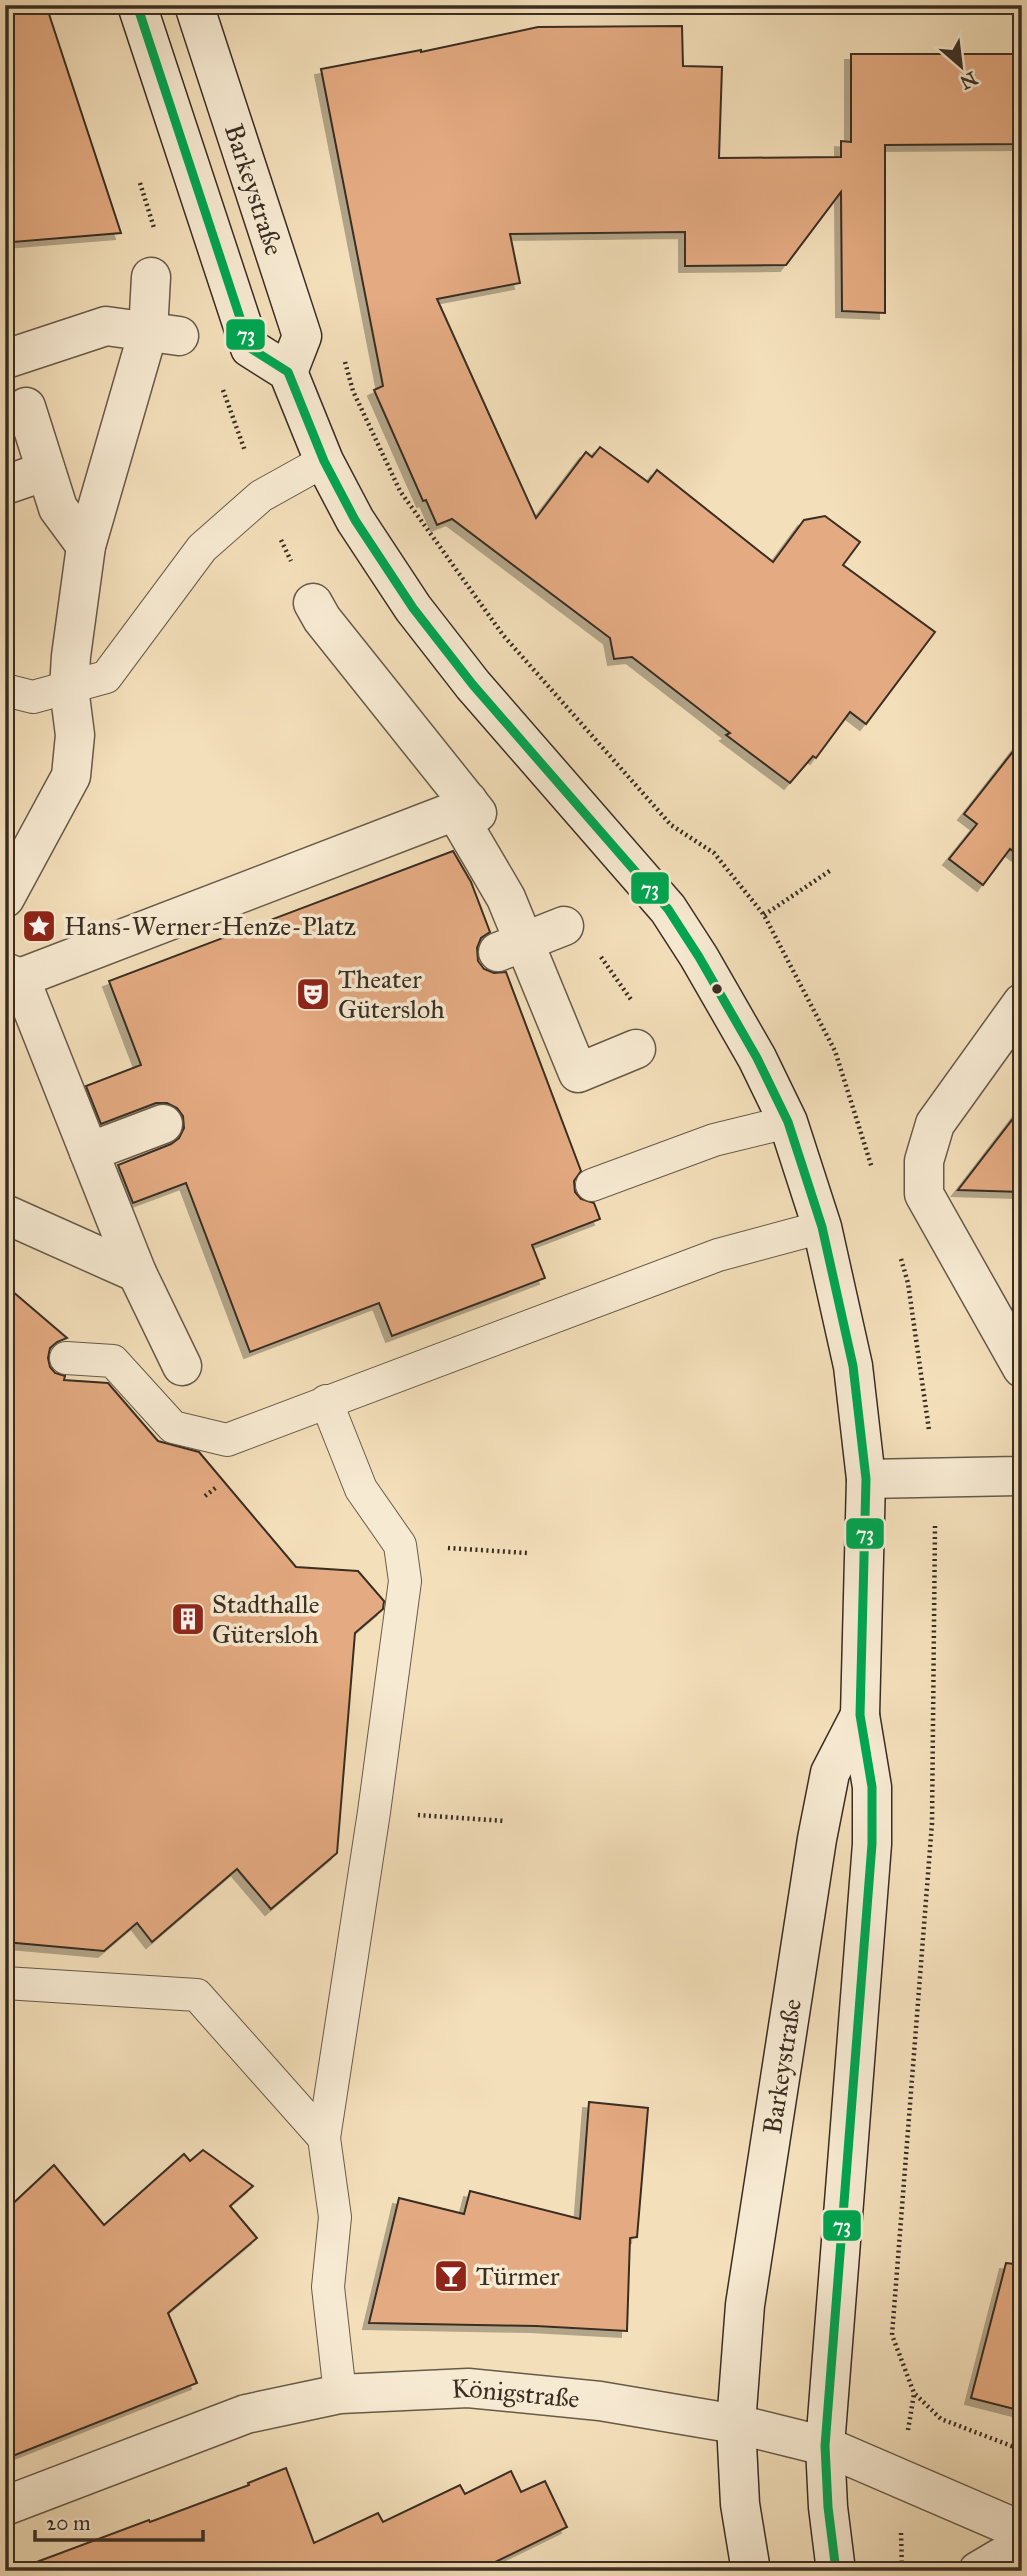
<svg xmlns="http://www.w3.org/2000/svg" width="1027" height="2576" font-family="'IM FELL Great Primer',serif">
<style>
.building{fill:#e4aa81;stroke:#382d23;stroke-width:2;filter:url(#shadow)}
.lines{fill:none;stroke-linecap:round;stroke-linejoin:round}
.lane-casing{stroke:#675a49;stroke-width:34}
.street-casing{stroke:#675a49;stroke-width:41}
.secondary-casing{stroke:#382d23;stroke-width:41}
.path{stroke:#382d23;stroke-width:4.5;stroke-dasharray:2 3.5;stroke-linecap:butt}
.lane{stroke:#f7ead2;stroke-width:32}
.street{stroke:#f7ead2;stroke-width:38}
.secondary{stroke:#f7ead2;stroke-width:38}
.bus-1-casing{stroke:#f7ead2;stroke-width:14}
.bus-1{stroke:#00a651;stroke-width:9}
.bus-dot{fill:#382d23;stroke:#f7ead2;stroke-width:2.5}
.labels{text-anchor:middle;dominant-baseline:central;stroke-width:7;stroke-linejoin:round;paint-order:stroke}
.street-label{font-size:26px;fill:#382d23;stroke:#f7ead2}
.poi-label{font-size:26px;fill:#382d23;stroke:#f7ead2;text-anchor:start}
.line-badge{stroke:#f7ead2;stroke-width:2.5}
.badge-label{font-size:19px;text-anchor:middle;font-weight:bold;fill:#fff}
</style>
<defs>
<filter id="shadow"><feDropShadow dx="-6" dy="6" stdDeviation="0" flood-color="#0004"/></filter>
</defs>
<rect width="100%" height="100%" fill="#f3dfba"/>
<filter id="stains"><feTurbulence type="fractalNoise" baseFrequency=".00286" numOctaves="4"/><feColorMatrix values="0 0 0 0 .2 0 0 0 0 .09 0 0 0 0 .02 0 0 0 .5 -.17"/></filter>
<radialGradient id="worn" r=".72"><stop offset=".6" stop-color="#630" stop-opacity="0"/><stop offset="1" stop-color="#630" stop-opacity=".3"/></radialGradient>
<g class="building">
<path d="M5,5H46L121,233L13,242L5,219Z"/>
<path d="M682,26L683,66L722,67L719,158L841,157V141L851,142V54H1022V144L885,145V313L842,311L841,192L786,265L685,266V232L510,234L520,283L437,299L536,518L586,452L592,457L600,447L648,482L657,470L773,562L804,520L825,516L860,542L843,565L935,632L866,724L850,712L816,758L813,756L790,783L726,735L730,733L632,657L614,659L610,638L452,519L437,525L426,500L423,501L374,390L383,386L321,69L421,50V52L538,27Z"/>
<path d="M1022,740V858L1010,849L983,885L949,859L977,824L964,814Z"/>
<path d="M453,851L471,882L490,932L481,938L477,948L478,961L484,969L494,973L506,972L581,1171L574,1181L575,1192L581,1199L594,1203L600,1219L532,1245L545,1278L392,1336L379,1303L250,1352L186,1183L133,1203L118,1165L171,1144L179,1138L184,1128L183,1116L177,1108L167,1103H156L101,1124L86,1086L141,1065L109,981Z"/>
<path d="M1022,1107V1192L958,1190Z"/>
<path d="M5,1285L67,1338L57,1342L50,1348L48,1358L50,1367L55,1373L65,1376L64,1380L108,1383L158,1441L199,1452L296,1567L358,1571L384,1601L383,1609L355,1633L337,1853L271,1909L237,1869L152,1942L137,1923L104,1951L5,1942Z"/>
<path d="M589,2102L648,2108L637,2237L630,2238L627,2331L536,2326L369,2323L399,2198L464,2214L470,2191L580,2219Z"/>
<path d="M203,2150L253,2186L230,2206L257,2238L168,2313L197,2383L5,2459V2211L54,2165L104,2225L184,2154L190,2161Z"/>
<path d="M1006,2263L1022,2265V2411L971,2398Z"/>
<path d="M286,2468L314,2543L378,2513L383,2522L460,2485L465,2494L511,2471L521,2492L545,2481L567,2527L477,2571H27L26,2566L149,2520L150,2522L249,2485L248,2483Z"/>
</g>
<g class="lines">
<g class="lane-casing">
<g id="lane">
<path d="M5,690L33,697L106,677L202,548L261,496L324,461"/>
<path d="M592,1185L714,1140L788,1122"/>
<path d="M66,1358L113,1361L173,1427L227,1440L718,1255L822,1227"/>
<path d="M326,1401L361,1489L400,1545L405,1581L374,1812L324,2138L335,2217L328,2287L340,2394"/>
<path d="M5,1983L197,1995L324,2138"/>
</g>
</g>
<g class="street-casing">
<g id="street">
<path d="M9,358L106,326L179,336"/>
<path d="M26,407L58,508L86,546"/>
<path d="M5,485L46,471"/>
<path d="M313,603L322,619L477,813"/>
<path d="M455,811L506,898L578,1073L636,1049"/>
<path d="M5,898L71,776L75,735L69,688L71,656L86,546L148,332L151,277"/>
<path d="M498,952L564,926"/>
<path d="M5,972L20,978L137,1273"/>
<path d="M20,978L455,811L468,801"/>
<path d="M1022,1003L935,1124L924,1161V1194L1022,1368"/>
<path d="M89,1152L163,1124"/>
<path d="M5,1214L137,1273L182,1366"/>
<path d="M866,1479L1018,1476L1022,1474"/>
<path id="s1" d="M5,2506L246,2414L340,2394L468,2388L600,2401L736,2424L825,2446L1022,2531"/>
<path d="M978,2571L1000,2558L1022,2552"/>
</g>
</g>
<g class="secondary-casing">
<g id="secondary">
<path d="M137,5L250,348L288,372L324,461L355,520L413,608L473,685L668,909L699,957L757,1058L788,1122L822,1227L853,1366L866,1479L860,1715L872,1787V1844L825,2446L828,2507L836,2571"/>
<path id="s2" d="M194,5L302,336L288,372"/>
<path id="s3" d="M751,2571L740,2504L736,2424L745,2305L817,1839L830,1773L860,1715"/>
</g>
</g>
<g class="path">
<path d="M140,183L154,228"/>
<path d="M345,362L353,391L400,491L503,635L671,825L714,853L764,915L835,1051L872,1168"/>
<path d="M223,390L245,451"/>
<path d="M281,540L291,561"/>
<path d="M764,915L831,870"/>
<path d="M601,957L632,1001"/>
<path d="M901,1259L908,1283L929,1430"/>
<path d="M205,1496L218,1486"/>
<path d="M935,1526L932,1823L892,2335L914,2393L941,2419L1022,2450"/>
<path d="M448,1548L527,1553"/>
<path d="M418,1815L505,1821"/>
<path d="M908,2430L914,2394"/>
<path d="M901,2533L902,2571"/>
</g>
<use href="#lane" class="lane"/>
<use href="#street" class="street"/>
<use href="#secondary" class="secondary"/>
<g class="bus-1-casing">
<path id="bus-1" d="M137,5L250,348L288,372L324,461L355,520L413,608L473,685L668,909L699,957L757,1058L788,1122L822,1227L853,1366L866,1479L860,1715L872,1787V1844L825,2446L828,2507L836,2571"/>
</g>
<use href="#bus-1" class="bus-1"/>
</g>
<defs>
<g id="sight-square" transform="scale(1.75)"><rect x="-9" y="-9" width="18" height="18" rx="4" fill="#8f2418" stroke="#f7ead2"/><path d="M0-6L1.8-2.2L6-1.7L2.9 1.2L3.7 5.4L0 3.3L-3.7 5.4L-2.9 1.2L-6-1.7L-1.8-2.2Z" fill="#fff"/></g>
<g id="theatre-square" transform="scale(1.75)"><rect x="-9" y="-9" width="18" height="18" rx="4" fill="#8f2418" stroke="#f7ead2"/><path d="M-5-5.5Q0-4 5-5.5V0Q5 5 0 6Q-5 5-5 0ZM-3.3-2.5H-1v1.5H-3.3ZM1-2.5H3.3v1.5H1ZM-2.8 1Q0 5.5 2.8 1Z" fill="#fff"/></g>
<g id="building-square" transform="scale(1.75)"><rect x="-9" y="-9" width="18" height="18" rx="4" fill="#8f2418" stroke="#f7ead2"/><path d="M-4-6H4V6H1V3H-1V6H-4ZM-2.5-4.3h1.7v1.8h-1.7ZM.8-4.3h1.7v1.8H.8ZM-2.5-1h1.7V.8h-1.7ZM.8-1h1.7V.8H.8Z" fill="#fff"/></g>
<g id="bar-square" transform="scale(1.75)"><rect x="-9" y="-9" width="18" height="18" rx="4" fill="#8f2418" stroke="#f7ead2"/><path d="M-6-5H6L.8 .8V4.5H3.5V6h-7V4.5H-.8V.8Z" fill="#fff"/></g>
</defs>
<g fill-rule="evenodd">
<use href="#sight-square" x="39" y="926"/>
<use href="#theatre-square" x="313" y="994"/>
<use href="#building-square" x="188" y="1619"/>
<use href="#bar-square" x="451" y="2276"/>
</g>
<circle class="bus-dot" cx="717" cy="989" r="6"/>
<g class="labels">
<g class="street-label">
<text stroke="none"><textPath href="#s2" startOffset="194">Barkeystraße</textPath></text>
<text stroke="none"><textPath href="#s3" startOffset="509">Barkeystraße</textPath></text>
<text stroke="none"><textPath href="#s1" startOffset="530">Königstraße</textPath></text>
</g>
<g class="poi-label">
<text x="64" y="926">Hans-Werner-Henze-Platz</text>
<text x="338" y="979">Theater<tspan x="338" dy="30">Gütersloh</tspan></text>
<text x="212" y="1604">Stadthalle<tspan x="212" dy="30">Gütersloh</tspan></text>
<text x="476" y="2276">Türmer</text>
</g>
</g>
<g class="line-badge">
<rect x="225" y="318" width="41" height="33" rx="7" fill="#00a651"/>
<rect x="630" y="871" width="40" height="34" rx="7" fill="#00a651"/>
<rect x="845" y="1517" width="40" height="33" rx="7" fill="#00a651"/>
<rect x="822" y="2209" width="40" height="33" rx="7" fill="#00a651"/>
</g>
<g class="badge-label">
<text x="246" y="341">73</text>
<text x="650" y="895">73</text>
<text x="865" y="1540">73</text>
<text x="842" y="2232">73</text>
</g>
<rect width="1027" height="2576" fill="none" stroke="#f3dfba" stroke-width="28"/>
<rect x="7" y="7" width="1013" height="2562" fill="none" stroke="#382d23" stroke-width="3.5"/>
<rect x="14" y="14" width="999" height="2548" fill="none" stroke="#382d23" stroke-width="2"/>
<g transform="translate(961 66) rotate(152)" stroke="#f7ead2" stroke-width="5" paint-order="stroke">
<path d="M0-5L12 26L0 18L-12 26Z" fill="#382d23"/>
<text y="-10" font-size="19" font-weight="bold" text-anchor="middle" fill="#382d23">N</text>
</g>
<path d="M35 2530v10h168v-10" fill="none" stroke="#382d23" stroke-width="3.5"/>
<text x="46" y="2530" font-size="21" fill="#382d23" stroke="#f7ead2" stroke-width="5" paint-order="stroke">20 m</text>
<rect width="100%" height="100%" filter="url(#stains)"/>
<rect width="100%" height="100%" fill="url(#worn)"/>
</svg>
